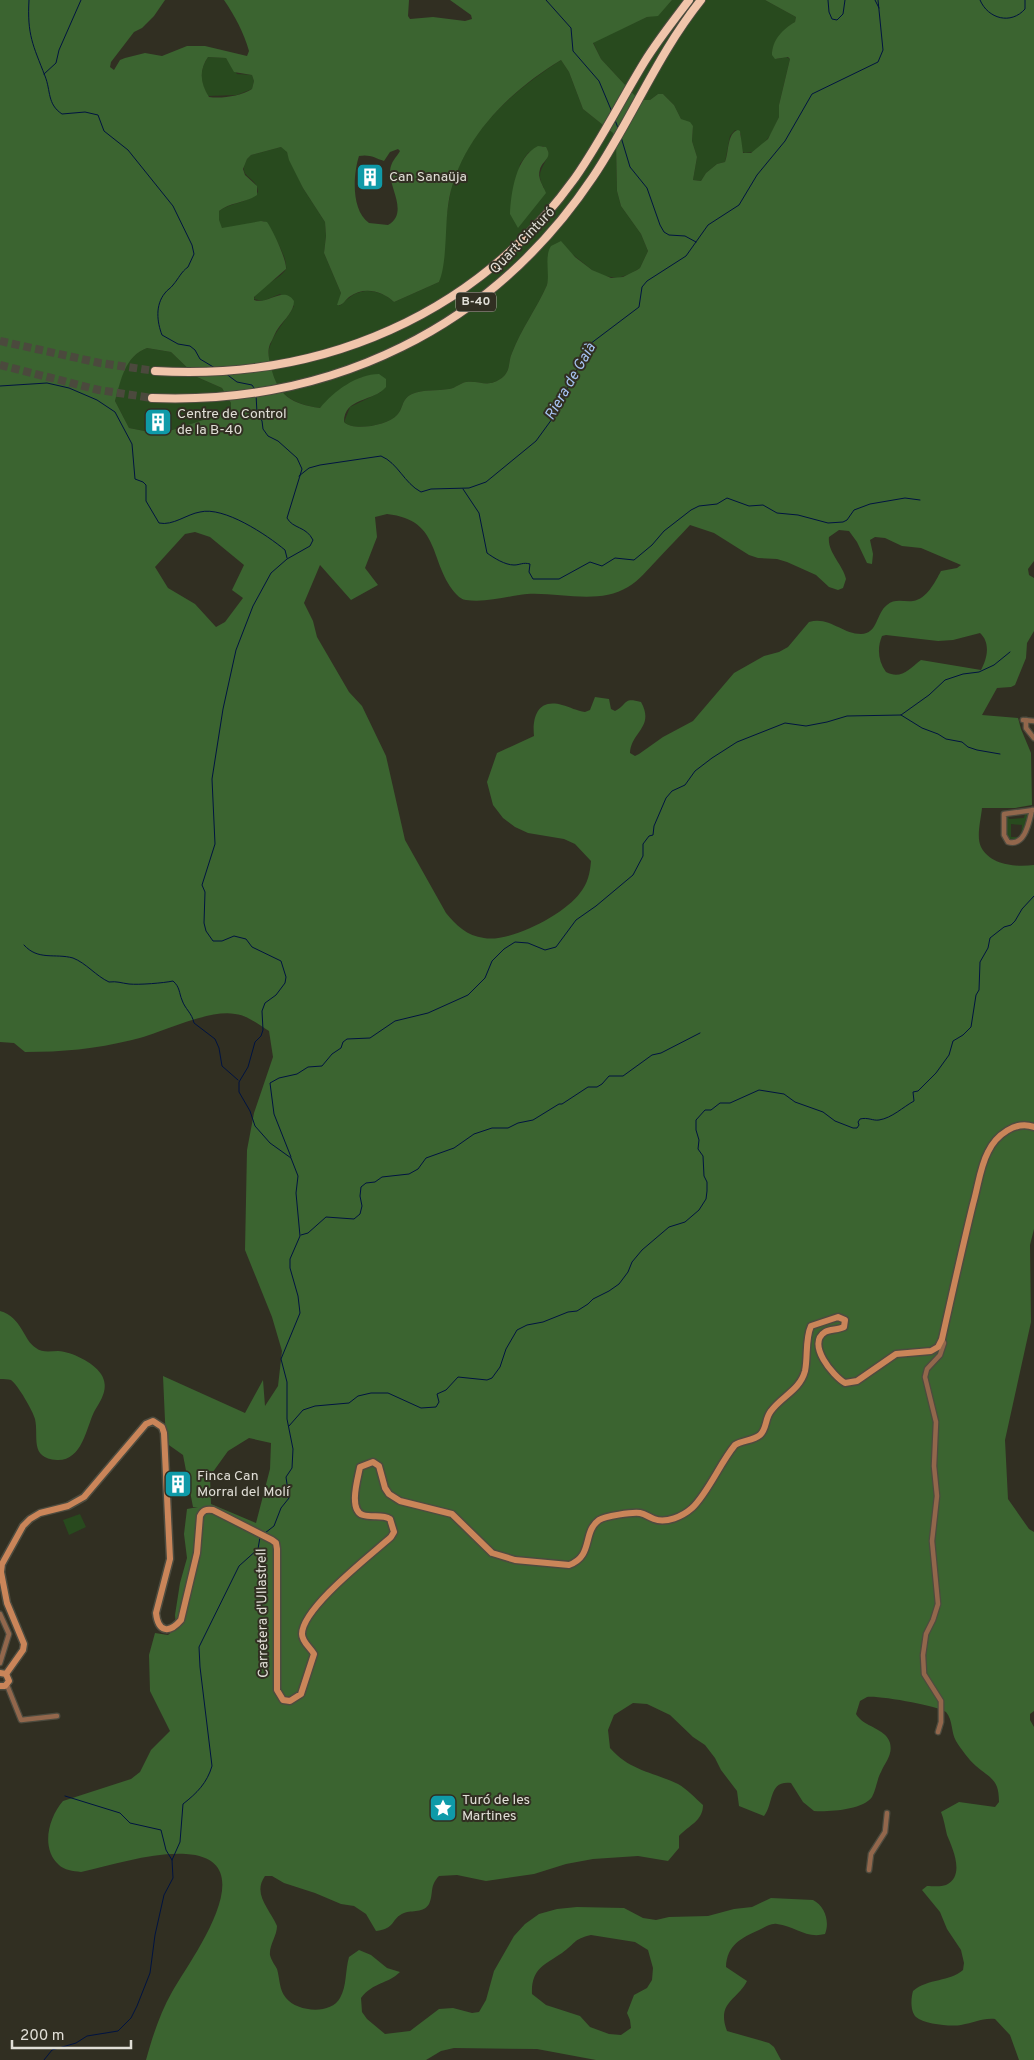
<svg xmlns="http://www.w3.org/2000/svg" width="1034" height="2060" font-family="Overpass,sans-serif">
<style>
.green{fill:#284a1e;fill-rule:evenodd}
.forest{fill:#3b6430;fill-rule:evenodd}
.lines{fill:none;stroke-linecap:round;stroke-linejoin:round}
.stream{stroke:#001341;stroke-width:1}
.highway-tunnel{stroke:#4b493d;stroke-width:8;stroke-dasharray:8 4;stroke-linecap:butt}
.street-casing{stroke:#4d4b3f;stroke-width:7}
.secondary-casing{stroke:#4d4b3f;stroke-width:9}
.highway-casing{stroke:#4d4b3f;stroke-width:10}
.street{stroke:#92674c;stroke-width:4.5}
.secondary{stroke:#ca8559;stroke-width:6}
.highway{stroke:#f0c5ab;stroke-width:8}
.labels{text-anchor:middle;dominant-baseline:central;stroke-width:4;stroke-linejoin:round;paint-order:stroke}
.shield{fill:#312f22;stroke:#acaaa0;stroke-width:1}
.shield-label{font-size:12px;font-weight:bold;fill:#e0ded6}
.poi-label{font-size:14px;fill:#e0ded6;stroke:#312f22;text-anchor:start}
.street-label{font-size:14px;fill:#e0ded6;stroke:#312f22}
.water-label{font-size:15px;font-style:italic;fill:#a5c1f0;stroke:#312f22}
</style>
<rect width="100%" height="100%" fill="#312f22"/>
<g class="green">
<path d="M672,0H765L796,17L795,22C784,29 774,39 772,53L777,59L786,57L790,59L779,105V117L771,134L762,146L753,152L745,153L741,151V134L735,130L730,136L725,162L717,164L706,173L701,181L693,180L697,157L692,141L693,126L681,119L674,105L663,94H658L650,100H639L601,59L593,42L647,17L658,15Z"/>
<path d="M208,57L226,58L237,74L252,75L254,81L252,89L237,95L208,96C200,83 199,70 208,57Z"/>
<path d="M561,60L569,72L583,109L613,133L616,144L617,191L621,206L641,234L648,251L640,268L630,274L618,278L603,276L592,270L572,254H548L549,277L547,285C537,308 521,329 512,353C508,361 511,370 503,377C488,389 481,380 466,382C460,383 456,388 449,389C437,391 423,389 412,394C401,399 404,408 397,415C388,425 354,432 344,422L350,407L381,392L362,377L339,390L320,408C293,404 278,396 271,368C269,360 267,353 270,346C275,330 287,320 294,306L280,294L263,301L254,299C258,285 279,281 286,269C288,258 272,231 264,221L228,228H222L219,223V211C231,202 247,204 258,192C257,175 236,179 247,159L251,155L281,147L286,150L303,188L325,222L326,236L324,253L341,293L339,306C343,304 345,300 349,298C363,286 382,291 394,302L439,282C445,253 444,224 450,195C462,135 512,91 561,60ZM543,146L548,150C548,166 533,170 544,188L510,214L520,164L528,153Z"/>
<path d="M147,348L171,352L197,377L222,388L231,403L232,411L160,434L129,428L115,401C120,380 125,356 147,348Z"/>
<path d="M1025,814H1028V816L1021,835L1022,825L1011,824V837H1020L1017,840L1011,841L1006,834L1005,816L1008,815L1009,819L1024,818Z"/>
<path d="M80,1514L86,1527L69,1535L63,1520Z"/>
</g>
<g class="forest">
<path d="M0,0H165L154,16L142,28L134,32L111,62L110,67L114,70L120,60L125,58L145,53L162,56L187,46H205L247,56L249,51C244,33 235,16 224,0H409L408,16L410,19L433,17L465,21L472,19L471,15L450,0H672L658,16L647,17L593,43L601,59L639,100H650L658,94H663L674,105L681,119L690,122L693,126L692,141L697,157L693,180L701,181L706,173L717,164L725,162C729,152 727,133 738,130L740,131L743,153H751L768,139L779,117V105L790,59L788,57L775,59L772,55C772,40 783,29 795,22L796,17L765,0H1034V561L1028,569L1029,575L1034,578V631L1027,643L1026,658L1015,685L1011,687L997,688L982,715L1018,718L1021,729L1031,753L1032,805L1015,808H982C981,819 976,837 981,847C991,866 1017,867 1034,865V1229L1030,1245L1031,1322L1005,1440L1008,1499L1029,1529L1034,1532V1711L1030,1714V1720L1034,1727V2060H1019L1010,2035L995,2019C981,2018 974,2023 961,2025C951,2027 924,2024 916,2017C910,2011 911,1998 913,1991C928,1978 950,1982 963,1970L964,1963L961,1950L947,1929L940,1912L922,1890L927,1886C932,1886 941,1887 946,1885C966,1876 952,1847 947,1835C945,1827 944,1819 941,1812L959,1802L995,1807L999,1802C999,1779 991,1779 976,1766C969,1760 961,1749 956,1741C951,1733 953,1720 946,1712C939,1706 877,1695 867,1697C865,1698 862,1700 860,1701L856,1714C863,1727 886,1728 890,1743C893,1755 885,1762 881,1772C877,1779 876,1790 872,1797C863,1810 828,1812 814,1811L803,1802L791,1783C768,1780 774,1804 764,1816L739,1806L737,1791L721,1770L715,1758L705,1745L693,1737L670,1715L647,1704L633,1703L614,1715L608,1730L610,1748C630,1771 653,1772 678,1784C687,1789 695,1798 703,1805C703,1821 689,1825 679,1836V1848L668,1861L638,1856L593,1859L566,1864L534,1874L486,1881L457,1875L439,1876C429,1886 434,1894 429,1904C424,1913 412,1910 404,1913C391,1918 396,1929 376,1931L366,1914L354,1906L341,1904L315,1893L284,1883L272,1876H265C252,1894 270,1909 277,1926C277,1936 269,1945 270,1955C271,1960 275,1965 277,1969C280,1979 279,1990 286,1998C297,2012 331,2015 340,1998C347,1986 345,1971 349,1957L359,1950L371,1955L387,1968L400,1972C388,1984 373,1982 361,1998L362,2012L367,2019L385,2034L410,2031L439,2009L453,2008L472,2013L479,2012L486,2000L494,1971L514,1936L525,1924L539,1914L557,1909L577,1907L624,1908L643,1918L656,1920L669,1917L708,1916L734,1909L752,1907L771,1898L813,1900C825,1906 830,1922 825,1934C806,1939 795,1926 777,1924C771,1923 765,1927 759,1930C741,1938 727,1945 726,1967L747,1981C738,2000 716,2002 727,2031L769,2043L774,2047L781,2060H596L537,2049L454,2048L441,2051L426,2060H146C152,2038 160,2013 172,1992C190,1960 267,1859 186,1854C151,1852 114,1865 81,1872C73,1871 64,1870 59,1865C40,1848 49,1817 63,1801L131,1779L140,1772L151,1750L170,1731L150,1691L149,1655L155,1633L168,1635L176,1628L175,1615L180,1583L187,1558L184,1534L187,1509L198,1507H193L183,1455L166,1443L163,1376L245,1413L263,1380L265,1406L278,1386L282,1351L272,1317L245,1250L247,1150L254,1113L273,1057L269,1031C259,1025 247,1015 235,1014C207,1009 160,1034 132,1040C95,1049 62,1052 25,1052L14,1043L0,1042ZM208,57L226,58L234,72L252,75L254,81L252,89C241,96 221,99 209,97C200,83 199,70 208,57ZM561,60L569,72L583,109L613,133L616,144L617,191L621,206L641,234L648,251L640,268L637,270L623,277L611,278L592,270L575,257L561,241L551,246C544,257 550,273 547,285C537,308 521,329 512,353C508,361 511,370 503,377C488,389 481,380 466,382C460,383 456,388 449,389C437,391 423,389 412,394C401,399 404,408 397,415C388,425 354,432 344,422C344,397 374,402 386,387V379L379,374C357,374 334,391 320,408C292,404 278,396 271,367C269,359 267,352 270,344C273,339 275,332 279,327C285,319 294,311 294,301C284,285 268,305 254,300V297L286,269C287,261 273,230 267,222L261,221L222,228L219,220V211C230,202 245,203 257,195V186L245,175L243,169L247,159L251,155L281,147L287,152L289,160L303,188L325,222L326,236L324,253L341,293L337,305C343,306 344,301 349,297C364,286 382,291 394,302L439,282C447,263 445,228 448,206C457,142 508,92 561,60ZM398,149L400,151C396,158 391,161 390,171C389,188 409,213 388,225L369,223C351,210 353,175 359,156C370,154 375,158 384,161L390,152ZM147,348L171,352L197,377L222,388L231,403V411L160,434L129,428L115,401C121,380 125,356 147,348ZM387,514C443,520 428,564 457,595C459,597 463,600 466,600C486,603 508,596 527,594C560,592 598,605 628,587C640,580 647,570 656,561C667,549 679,537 690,525L714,533L749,555L758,558L777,559L787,562L816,575L829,587L838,590L843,588L846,579C843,565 827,552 829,537L839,530L849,531L857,542L867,563L872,564L873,554L870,540L875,537L885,538L902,546L921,548L961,565L957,568L941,571C935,582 927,599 913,601C903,602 895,598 887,605C876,613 878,634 861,634C842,634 829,616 809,622L788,647L779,652L764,656L734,673L693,721L663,737L639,754L635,756L630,753C631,732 655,727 641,702C622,697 629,704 615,711L611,709L609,699L595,697L590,710L585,712C577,711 570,707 562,705C538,698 532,717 534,736L497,753L487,782L493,805L503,818L515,827L528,833L564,839L575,844L591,861C590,873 588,883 580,893C565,914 510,943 484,938C467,936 456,925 446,913L405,840L386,756L362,706L349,692L317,637L313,621L304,603L320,565L351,600L378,585L365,568L377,537L375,517ZM195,532L210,537L244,565L232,590L243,598L225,622L216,627L195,604L168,588L155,567L185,534ZM980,633C991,643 987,659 981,670L921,660C909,669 901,680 886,672C878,661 877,648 882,636L886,635L938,641L953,640ZM249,1438L271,1443L270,1469L256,1523L211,1504L210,1476L228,1451ZM591,1935L635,1942L648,1950L653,1968L652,1980L647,1988L634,1995L627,2013L630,2020L631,2028L621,2035L609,2034L590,2027L580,2016L546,2005L532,1994C531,1969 544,1965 562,1953C575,1944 573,1939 591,1935Z"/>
<path d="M538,146L546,147C553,158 543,160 540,169C537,178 543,185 546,193L518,228L510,214C511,192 516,157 538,146Z"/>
<path d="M0,1311C22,1317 23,1340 36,1348C42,1353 51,1351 58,1351C72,1352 93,1362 101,1374C110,1388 101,1400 94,1412C86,1429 82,1461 57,1460C29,1458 39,1437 35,1419C33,1411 18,1385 11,1380C8,1379 4,1379 0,1379Z"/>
</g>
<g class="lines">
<g class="stream">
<path d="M29,0C27,35 33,45 45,76C51,91 47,104 62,114L85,112L98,115L104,131L128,150L173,206L192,245L194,254L188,267C181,272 179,278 173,285C171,288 167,290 165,293C155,305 157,322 162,335L178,344L190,346L195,350L200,359L215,368"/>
<path d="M546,0L571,28L573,51L599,81L612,112"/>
<path d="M828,0L829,12L832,19L837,20L843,14L845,0"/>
<path d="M875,0L879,8"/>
<path d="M980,0C988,19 1011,25 1025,9V0"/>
<path d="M44,74L56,63L59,50L81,0"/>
<path d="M615,120L618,128"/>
<path d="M621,137L630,167L647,188L660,225L664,232L669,235L685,236L696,242"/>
<path d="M225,373L237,382L252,385L254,388"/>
<path d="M0,386L47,383L69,388L97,400L115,412L132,444L135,479L143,482L146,485V501L159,523C173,526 187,514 200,512C224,506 267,535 285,550L287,558"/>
<path d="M256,394L257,413L262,421L263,429L268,436L278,441L297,458L302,469L287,518C293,529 306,526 313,540L310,546L287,559L271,573L253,606L236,650L223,709L212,779L215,844L202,885L205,892L204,923L206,931L213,941H222L234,936L246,939L252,947L281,961L286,977L285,983L276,995L265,1003L262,1011L263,1030L261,1036L255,1042L248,1067L239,1082V1092L250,1111L255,1126L270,1143L291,1158L298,1176L296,1193L300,1236L290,1259V1268L298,1296L300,1313L281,1359L287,1382V1419L293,1449L292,1468L286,1477L289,1498L281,1508L274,1526L265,1533"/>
<path d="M299,476L309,468L320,465L381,456C398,463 404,483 421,492L431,489L469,488L486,482L536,441L552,419L590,344L639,307L642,287L647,281L686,256L708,225L739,205L757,175L785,141L812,94L878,62L883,50L878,0"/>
<path d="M463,489L479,513L487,553C494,558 505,565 514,565C520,565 523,562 530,564L529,572L533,579H559L590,562L602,566L615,558L634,560L652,545L664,531L691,510L699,506L717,504L727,498L749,506L763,505L777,513L798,515L828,523L843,522L847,520L854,510L870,504L905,498L920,500"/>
<path d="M901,715L922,728L938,734L946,739L962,742L968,747L977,750L1000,754"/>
<path d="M24,945C38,961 55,953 73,958C86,963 96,976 109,982C117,981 121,983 129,984C139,985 164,983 173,981C180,987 179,993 182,1000C185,1009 192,1013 194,1023L215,1039L219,1048L222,1066L238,1080"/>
<path d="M291,1157L274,1114L270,1083L279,1078L297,1074L308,1067L322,1066L332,1054L341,1048L343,1042L347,1039L370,1038L395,1021L428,1013L468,995L485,978L492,961L504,949L515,942L528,943L545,950L556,947L576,920L596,906L633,875L643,856V844L649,836L653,835L654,826L666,798L672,791L685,785L695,771L712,758L737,742L785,723L806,726L827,722L847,716L901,715L929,695L945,680L963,674L979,672L994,665L1010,652"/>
<path d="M301,1235L308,1233L326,1217L354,1219L360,1214L362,1206L360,1196L361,1187L366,1183L375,1182L382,1177L409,1174L418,1169L426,1158L454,1148L474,1134L492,1128H508L518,1123L533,1120L559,1104H562L588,1087H597L602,1084L609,1076H623L652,1055L661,1053L700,1033"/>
<path d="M289,1426L303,1410L315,1406L349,1403L358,1396L371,1393H388L421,1408L436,1407L439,1402L437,1394L446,1390L458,1377L487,1380L492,1378L500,1367L506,1349L517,1330L527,1325L543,1322L568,1312L577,1311L588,1304L593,1299L609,1291L619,1284L628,1272L632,1262L642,1250L669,1227L685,1222L699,1210L706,1199L707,1191V1182L704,1176L703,1156L698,1149L699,1140L696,1130V1120L705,1110H711L720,1103H730L759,1090L784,1094L795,1102L823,1112L835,1121L853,1128H857L859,1125L858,1122L860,1119C868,1117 873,1121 879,1120C892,1118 903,1107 914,1101L913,1092L918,1091L936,1073L949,1055L953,1041L963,1035L971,1027L976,995L979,990L980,962L988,948L990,938L1004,927L1011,925L1015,921L1022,909L1034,896"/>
<path d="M65,1796L120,1813L130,1823L161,1830L166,1850L172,1860"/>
<path d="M44,2060L52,2050L76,2043L87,2036L118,2031L131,2018L137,2006L150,1973L155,1935L164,1895L173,1878L172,1860L180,1842L183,1804C197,1793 207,1783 212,1766L200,1667L199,1647L239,1566L258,1549L260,1537"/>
</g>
<g class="highway-tunnel">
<path d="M0,341L100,363L155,371"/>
<path d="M0,365L99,390L152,398"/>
</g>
<g class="street-casing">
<g id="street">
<path d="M1023,720L1034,721"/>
<path d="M1026,720V728L1034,738"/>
<path d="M1032,810C1029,822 1025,847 1008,842L1004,835V814L1034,810"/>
<path d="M0,1614L9,1634L0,1663"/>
<path d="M7,1685L21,1720L57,1716"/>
<path d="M938,1732L941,1722V1701L924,1674L923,1655L926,1634L933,1620L938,1604L932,1541L937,1496L934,1466L936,1422L925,1377L927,1369L940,1355L944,1343L942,1339"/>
<path d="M869,1870L871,1854L885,1832L887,1813"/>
</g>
</g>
<g class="secondary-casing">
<g id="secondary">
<path d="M0,1673L6,1674L9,1681L5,1686H0"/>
<path d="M6,1674L23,1650L24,1644L7,1603L1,1572L2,1564L23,1526L30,1519L40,1513L68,1506L84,1497L146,1424L153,1421L162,1427L164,1433L170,1559L156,1613C158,1632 169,1634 181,1620L197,1553L200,1516C203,1510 206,1509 213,1510L272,1540L276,1543L277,1549V1690L283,1700L290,1701L301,1694L314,1654C310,1647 302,1642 302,1634C302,1608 371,1555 391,1537L394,1532L390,1519C382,1514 372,1518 363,1515C348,1510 358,1478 360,1467L373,1462L379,1466L385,1488L389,1494L400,1501L452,1514L492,1553L515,1560L569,1565C594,1556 582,1532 599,1520C605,1516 632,1512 640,1513C645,1514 649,1517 654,1519C666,1524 683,1516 692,1508C708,1493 720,1463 735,1445C742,1440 753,1441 760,1435C767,1429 765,1418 771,1411C782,1396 800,1390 805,1371C808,1357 805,1339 811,1326L838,1317L845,1320L844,1327C838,1330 830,1329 825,1332C806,1344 833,1376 845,1383L857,1381L896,1354L931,1351L938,1347L942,1339C952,1294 962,1249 973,1204C978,1187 980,1167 988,1152C996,1135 1016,1120 1034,1127"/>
</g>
</g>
<g class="highway-casing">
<g id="highway">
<path d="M155,371C321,381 476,316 575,178C601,141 621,100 645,61C658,40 674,20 689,0"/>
<path d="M152,398C332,405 492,328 593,177C632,119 657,55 701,0"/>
</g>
</g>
<use href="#street" class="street"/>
<use href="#secondary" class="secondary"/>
<use href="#highway" class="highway"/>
</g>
<defs>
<g id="building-square" transform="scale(1.4375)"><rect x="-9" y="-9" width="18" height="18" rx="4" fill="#0f9aa8" stroke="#312f22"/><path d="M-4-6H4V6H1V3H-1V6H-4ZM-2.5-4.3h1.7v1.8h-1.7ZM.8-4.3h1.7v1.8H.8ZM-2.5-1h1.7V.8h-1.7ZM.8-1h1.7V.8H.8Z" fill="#fff"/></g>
<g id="sight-square" transform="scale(1.4375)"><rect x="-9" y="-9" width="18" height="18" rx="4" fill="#0f9aa8" stroke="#312f22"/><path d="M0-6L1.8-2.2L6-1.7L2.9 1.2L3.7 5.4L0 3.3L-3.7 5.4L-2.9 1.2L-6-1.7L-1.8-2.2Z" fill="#fff"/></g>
</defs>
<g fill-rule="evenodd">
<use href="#building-square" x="370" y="177"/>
<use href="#building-square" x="158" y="422"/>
<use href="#building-square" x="178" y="1484"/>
<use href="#sight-square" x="443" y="1808"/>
</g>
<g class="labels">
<rect class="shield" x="456" y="292.5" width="40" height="19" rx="4"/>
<g class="shield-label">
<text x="476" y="302">B-40</text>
</g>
<g class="poi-label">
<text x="389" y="177">Can Sanaüja</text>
<text x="177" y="414">Centre de Control<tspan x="177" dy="16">de la B-40</tspan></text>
<text x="197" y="1476">Finca Can<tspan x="197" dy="16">Morral del Molí</tspan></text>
<text x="462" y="1800">Turó de les<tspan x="462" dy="16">Martines</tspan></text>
</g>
<g class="street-label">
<text transform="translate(523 241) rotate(-46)">Quart Cinturó</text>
<text transform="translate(263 1613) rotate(-91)">Carretera d'Ullastrell</text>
</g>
<g class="water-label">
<text transform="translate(571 382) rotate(-60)">Riera de Gaià</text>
</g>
</g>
<path d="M12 2040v8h119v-8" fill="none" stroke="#e0ded6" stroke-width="2.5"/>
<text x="20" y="2040" font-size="15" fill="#e0ded6" stroke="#312f22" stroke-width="4" paint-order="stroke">200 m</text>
</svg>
